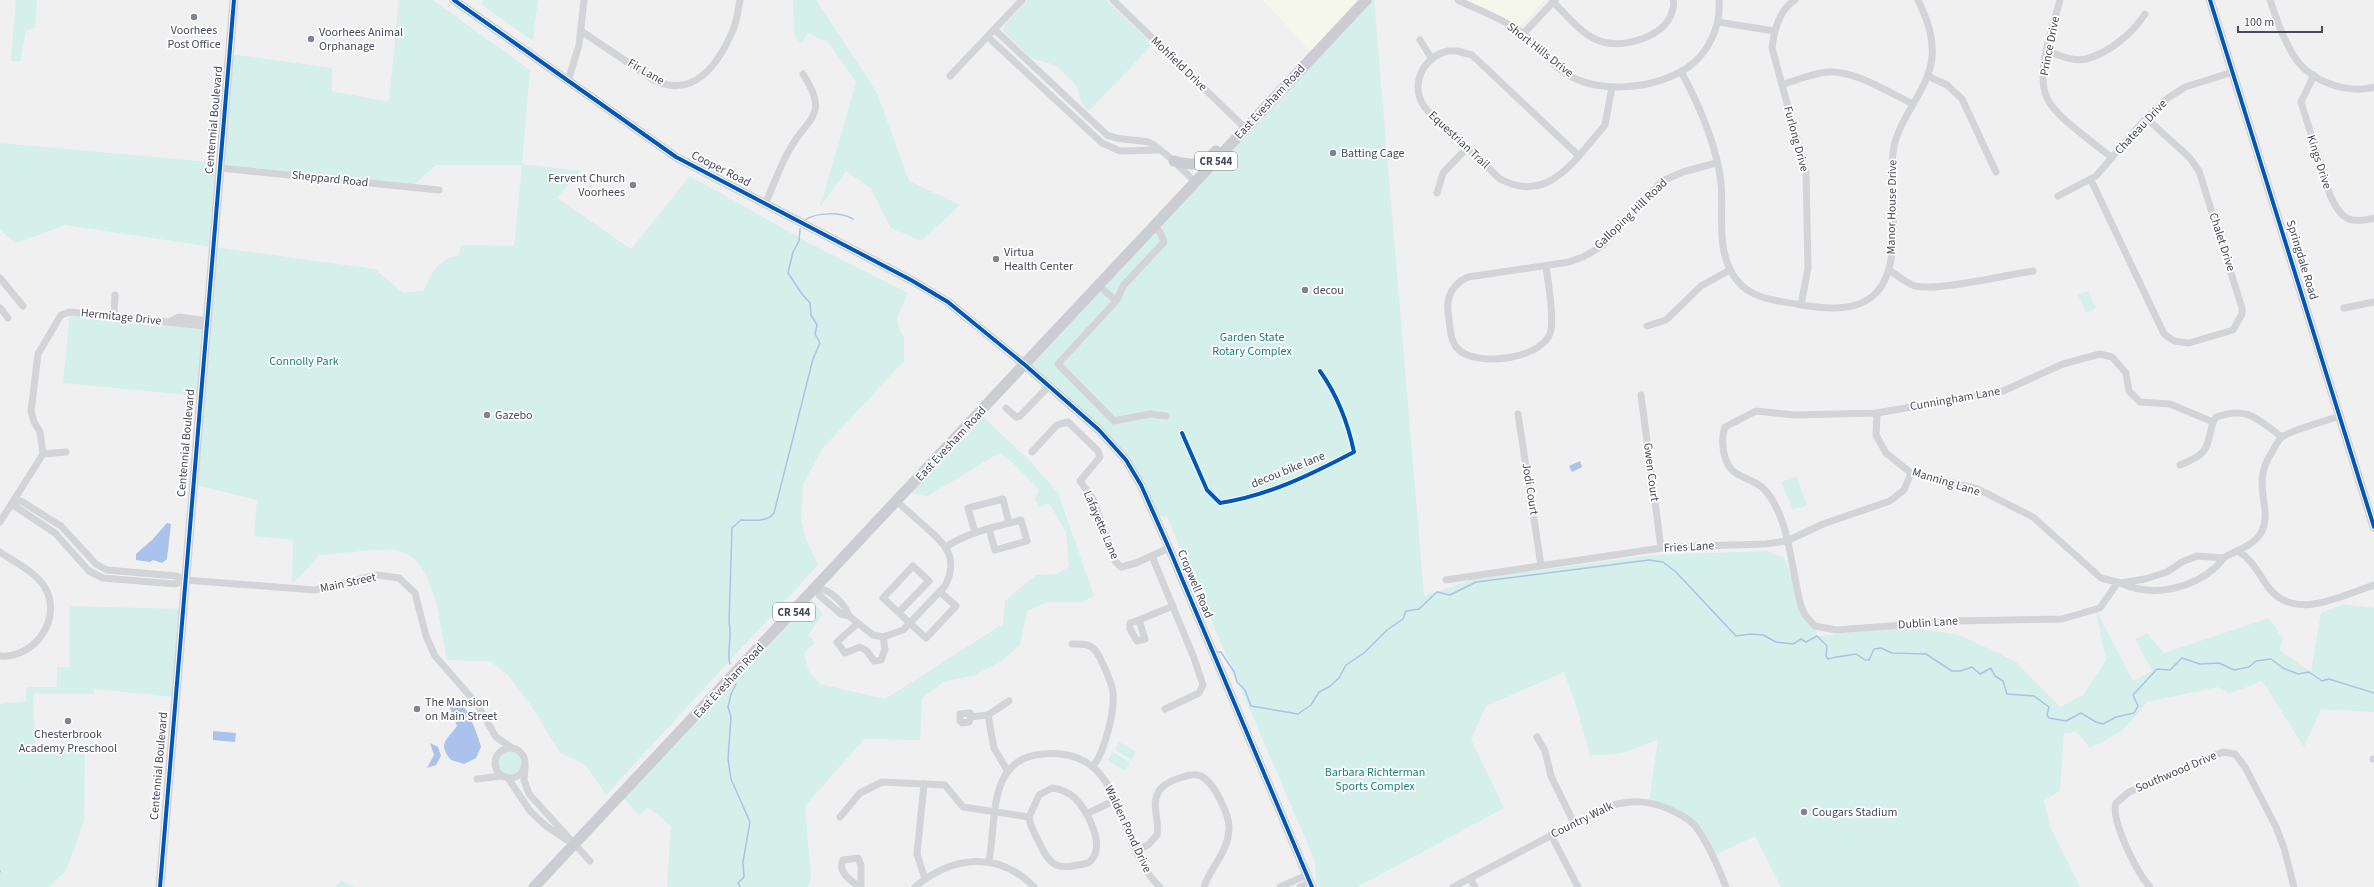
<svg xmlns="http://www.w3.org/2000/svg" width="2374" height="887" font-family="'Source Sans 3',sans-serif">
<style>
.commercial{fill:#f5f7ec}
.green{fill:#d5efea;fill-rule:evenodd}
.water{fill:#aac2ec}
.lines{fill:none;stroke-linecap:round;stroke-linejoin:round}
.stream{stroke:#aac2ec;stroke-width:1.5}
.street{stroke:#d3d4d8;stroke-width:7}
.secondary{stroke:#d2d2d7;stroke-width:9}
.primary{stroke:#ccccd3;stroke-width:11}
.cycleway-casing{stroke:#fff;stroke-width:6}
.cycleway{stroke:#0057b8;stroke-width:4}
.poi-dot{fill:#828390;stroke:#fff;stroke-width:1.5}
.labels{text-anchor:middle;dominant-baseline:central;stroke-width:3.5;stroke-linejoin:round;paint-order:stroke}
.shield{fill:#fff;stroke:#7e808d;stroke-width:1}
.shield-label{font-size:11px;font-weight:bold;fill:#47495c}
.poi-label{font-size:12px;fill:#47495c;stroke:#fff;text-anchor:start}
.street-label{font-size:12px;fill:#47495c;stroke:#fff}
.park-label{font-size:12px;fill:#187e77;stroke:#fff}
</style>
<rect width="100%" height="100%" fill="#f1f0f0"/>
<g class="commercial">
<path d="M1263,0H1366L1314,55Z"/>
<path d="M1458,0H1545L1517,29Z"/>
</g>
<g class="green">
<path d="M16,0H37L35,28L26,31L20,61H11Z"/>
<path d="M399,0H433L530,70L522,164L580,171L557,198L631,249L690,176L807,242L908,293L897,318L899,330L904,337V361L822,449L803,484L801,518L805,537L818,565L606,795L586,765L560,753L530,704L508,675L490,661L447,660C440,626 436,555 394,550C376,548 340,554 320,555L292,584L293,540L254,536L257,500L192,484L200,396L63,383L70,312L206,326L213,247L65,225L16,243L0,230V143L220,163L230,54L332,68V91L389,102ZM220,164L414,185L436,165H522L514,246L462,245L458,256C439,257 430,275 424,291L403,293L375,269L213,247Z"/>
<path d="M484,0H538L533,41L481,4Z"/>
<path d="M793,0H816L877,93L909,181L960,205L921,241L890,227L871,188L846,171L820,207L856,82L829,43L808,33L801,44L794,34Z"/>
<path d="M1028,0H1106L1146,38L1151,46L1089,111L1082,104L1076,85L1055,65L1031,58L1004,32V25Z"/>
<path d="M1366,0H1374L1424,596L1474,579L1652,555L1768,551L1784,558L1818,636L1904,627L1960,635L2016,662L2060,707L2083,695L2106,660L2095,608L2133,681L2152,671L2135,639L2147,633L2164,653L2269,618L2283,639L2279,650L2311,672L2321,613L2343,604L2374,608V712L2321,709L2304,747L2262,681L2229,694L2217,687L2147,702L2122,731L2090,748L2077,732L2064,733L2060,791L2044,800L2050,826L2080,887H1781L1755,836L1713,856L1695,825L1649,802L1658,740L1622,753L1590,756L1577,708L1564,672L1486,706L1471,739L1504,808L1357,887H1317L1314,859L1167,517L1154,515L1126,460L1025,365Z"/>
<path d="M2088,291L2096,308L2086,313L2078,295Z"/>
<path d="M980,414L1031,462L1058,493L1094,596L1082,602H1047L1027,611L1020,645L1002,661L972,676L945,681L922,698L920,740L864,739L805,806L811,877L808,887H667L671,826L648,807L639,816L621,795L808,597L823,614L808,635L815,642L804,653L809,672L820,684L885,699L1003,624L1005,601L1036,575L1058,574L1069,566L1066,532L1049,503L1040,507L1035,500L1039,490L1014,464L999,453L928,496L906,492Z"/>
<path d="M1796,476L1807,505L1793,510L1781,482Z"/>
<path d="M70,606L182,609L175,697L94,689V694H33L35,747L85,748L84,821L66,871L48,887H0V704L26,701V687H57V667H70Z"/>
<path d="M1119,742L1136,752L1132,760L1115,750Z"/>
<circle cx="510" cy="763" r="15"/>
<path d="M1113,752L1130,763L1125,771L1108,760Z"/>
<path d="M340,880L354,887H336Z"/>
</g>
<g class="water">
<path d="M1580,461L1582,467L1572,472L1569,466Z"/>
<path d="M167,523L171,524L167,559L162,563L153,560L150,562L136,560V554L152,540Z"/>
<path d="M457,699C465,702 479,737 481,747L476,758L464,764L451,760C437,743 447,740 457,726L449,705L452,700Z"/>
<path d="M213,731L236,733L235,742L213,740Z"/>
<path d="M430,743L438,747L441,756L436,765L427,768L434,755Z"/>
</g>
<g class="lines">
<g class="stream">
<path d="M805,220C817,212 841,212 853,219"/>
<path d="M1217,652H1221L1234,672L1237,682L1245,690L1251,706L1298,714L1311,705L1319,692L1329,687L1339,678L1346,665L1364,653L1387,630L1403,619L1406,611L1419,609L1437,592L1450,595L1476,582L1649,560L1663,562L1676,572L1736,636L1750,634L1763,635L1776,642L1793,644L1801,639L1806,642L1817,636L1827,646L1826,656L1828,659C1838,656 1846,656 1856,654L1865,660H1869L1874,649L1881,648L1892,653L1926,654L1952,671H1960L1972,667L1980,674L1991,668L1995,676L2003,681L2007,694L2034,696L2049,707L2047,715L2049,718L2066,721L2081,713L2096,722L2103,724L2116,717L2134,713L2138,706L2133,695L2157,669L2170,670L2182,658L2200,664L2219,663L2234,670L2249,667L2256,661L2271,659L2283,668L2298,674L2309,672L2322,681L2329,679L2374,693"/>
<path d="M730,664C726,651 733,636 729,623L732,528L741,520C752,520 766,523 774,513L813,359L820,343L815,334L817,325L811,315L810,303L802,294L788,273L793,252L799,241L800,229"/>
<path d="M736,684L731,694L728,707L731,717L728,759L731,779L750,822L743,862L744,877L738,883L740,887"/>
<path d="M0,872V871"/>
</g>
<g class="street">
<path d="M1113,0L1246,129"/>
<path d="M1458,0C1478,10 1499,17 1518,30C1536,41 1547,61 1565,73C1599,95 1654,89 1687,68C1709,53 1721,26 1719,0"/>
<path d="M1795,0C1779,10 1774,30 1772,48L1806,173L1808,268L1801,305"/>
<path d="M2060,0C2053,27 2035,72 2047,98C2055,117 2096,144 2112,158"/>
<path d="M2270,0C2277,20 2285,45 2298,62C2315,83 2349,94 2374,87"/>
<path d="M1553,2C1567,15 1583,37 1603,42C1626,48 1665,36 1672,12C1673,8 1675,4 1673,0"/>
<path d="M1718,22L1774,31"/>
<path d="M995,30L1107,135C1120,141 1134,139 1148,142C1160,146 1186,173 1196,183"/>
<path d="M581,31L654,80C694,100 719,63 733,30C737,21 738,10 740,0"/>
<path d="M1523,34L1555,0"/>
<path d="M988,37L1102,143L1120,151L1158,150"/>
<path d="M1420,40L1432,59"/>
<path d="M1448,51H1457L1472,55L1579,156C1557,181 1534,197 1500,179L1427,110C1408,89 1421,57 1448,51Z"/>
<path d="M2047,51C2059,55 2073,62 2086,59C2109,53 2133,33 2145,14"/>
<path d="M1681,71C1698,103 1717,147 1721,183C1724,215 1715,251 1736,279C1749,298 1776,301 1797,304C1823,309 1858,313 1877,292C1905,260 1888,192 1893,152C1897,119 1928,92 1932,58C1934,37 1927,19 1918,0"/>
<path d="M2314,75L2301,102L2330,195C2340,218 2349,225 2374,218"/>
<path d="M950,76L1022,0"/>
<path d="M1928,76L1947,85L1962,99L1996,172"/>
<path d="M568,81L579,45L584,0"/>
<path d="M1782,85C1797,80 1813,73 1829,72C1854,70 1890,93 1913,104"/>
<path d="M1579,156L1605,125L1612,87"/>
<path d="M220,168L439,190"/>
<path d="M2091,180L2164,334L2174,341L2189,343L2233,330L2242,314V308L2199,171L2189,157L2146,118"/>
<path d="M1437,193L1443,173L1467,148"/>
<path d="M2058,196L2096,176L2146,118L2168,98L2185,87L2233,72"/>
<path d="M765,204C774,185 780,165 791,147C810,115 829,115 803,74"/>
<path d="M1154,227L1160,232L1164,242L1123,286L1117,300L1058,364L1114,421L1150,414L1166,416"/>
<path d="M1546,266C1548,284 1554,312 1551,330C1546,359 1476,368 1458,349C1449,340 1450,323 1448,311C1446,296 1454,283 1468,277L1569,262L1583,257L1602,246L1662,181L1683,172L1716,163"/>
<path d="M1889,270C1897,275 1906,283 1915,286C1940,291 2005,275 2033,271"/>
<path d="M0,278L23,306"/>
<path d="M1099,286L1116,301"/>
<path d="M0,308L8,318"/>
<path d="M2344,308L2374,302"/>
<path d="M114,316L115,295"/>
<path d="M169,322L179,317L207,321"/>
<path d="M1647,326L1666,320L1701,286L1730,270"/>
<path d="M1641,395L1661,548"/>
<path d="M1006,408L1016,417L1020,416L1049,386"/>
<path d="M1877,413L1876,435L1886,453L1911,473L1978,489L2033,517L2101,578L2121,583L2145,579L2167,572L2182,562L2197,556L2223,558"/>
<path d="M1518,414L1541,565"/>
<path d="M1032,452L1057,425L1068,422L1098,451L1100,457L1080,481L1093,499L1115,561L1121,567L1136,563L1169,548"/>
<path d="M43,454L66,452"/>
<path d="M2180,465C2209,454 2206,449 2213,422"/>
<path d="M0,522L43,454L40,432L34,422L31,411L38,354L61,315L70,312L206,326"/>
<path d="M975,532L968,508L1003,499L1009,523"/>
<path d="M946,547C968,532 995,527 1021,520L1027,541L995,550L989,529"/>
<path d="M2238,551C2253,560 2259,575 2269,588C2295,622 2342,595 2374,585"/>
<path d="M0,552C14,562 34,571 44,586C64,617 35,659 0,656"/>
<path d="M1152,556L1194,658L1203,685L1199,693L1165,709"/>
<path d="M185,580L175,584L103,578L89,571L55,533L16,507L14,502L21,501L61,526L96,564L107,570L176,576L185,580L315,590L377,575L399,578L415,593L426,636L435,656L477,704L496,737L512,748"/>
<path d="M1446,580L1668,547L1766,544L1787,541L1823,524L1890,501L1904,490L1911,473"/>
<path d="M2118,582L2100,608L2062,619L1957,621L1836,630L1815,626L1805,615L1801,606C1791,570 1790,517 1764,489C1757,482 1746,479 1737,474C1723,466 1720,441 1725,427L1756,411L1795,415L1877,413L2003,391L2063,364L2100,354L2112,357L2126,373L2129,391L2140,402L2170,404L2213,422L2216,417C2248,406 2256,418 2282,437"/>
<path d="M2121,583C2152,598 2192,589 2217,566C2220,563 2222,559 2225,557C2238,550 2255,545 2262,531C2273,506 2250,485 2272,452C2275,447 2278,440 2282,437C2289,431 2329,420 2340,416"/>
<path d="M899,612L929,581L913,566L883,598C897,611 911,624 926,638L956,606L940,592"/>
<path d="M849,616C845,604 830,589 817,588L819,595L841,614L849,616L873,635L883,637L903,630L945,586C961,555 942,542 921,523C913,516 905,508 897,502"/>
<path d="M1139,620L1145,639L1137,641L1130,629V623Z"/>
<path d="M1139,620L1173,606"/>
<path d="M857,624L837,642L845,653L860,647L867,651L874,661L881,660L885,649L883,637"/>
<path d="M1072,644C1080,644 1089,643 1095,650C1100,656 1113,685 1113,693C1115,711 1104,754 1093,766"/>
<path d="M988,715L994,748L1007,770"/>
<path d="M988,715L1009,701"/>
<path d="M971,717L969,722L962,723L960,721V714L970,713L971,717L988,715"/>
<path d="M1537,737L1545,751L1551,776L1574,823"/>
<circle cx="510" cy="763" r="15"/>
<path d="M2373,759H2374"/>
<path d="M525,766L524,780L529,794L590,861"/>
<path d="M508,778L530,811L546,826L567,840"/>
<path d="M477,779L502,776"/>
<path d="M924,784L917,854L925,879"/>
<path d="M1052,788C1061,789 1068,792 1075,798C1088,811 1108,849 1088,863C1057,870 1051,869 1038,840C1034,833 1030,825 1029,817L1039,795Z"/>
<path d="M1086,814L1116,800"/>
<path d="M840,817L860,793L882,782L945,785L963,807L1029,817"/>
<path d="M1551,835L1578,887"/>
<path d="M1137,851L1149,844L1157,835C1160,821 1151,805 1158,793C1161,786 1170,781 1177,779C1185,776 1193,773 1201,776C1214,782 1230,816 1229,829C1228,853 1211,866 1204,887"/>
<path d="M989,861C997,819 987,758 1043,754C1129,746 1114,846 1160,887"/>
<path d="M1470,878L1475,887"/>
<path d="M860,887C851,881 837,872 843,860L858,858L861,865V887"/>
<path d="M915,887C952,856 998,850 1034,887"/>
<path d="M1280,887L1307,875"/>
<path d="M1300,887L1310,883"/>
<path d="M1453,887L1600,810C1628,798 1652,799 1679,814C1684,817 1692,821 1696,827C1709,845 1718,866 1726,887"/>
<path d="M2150,887C2138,874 2110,820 2116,803L2129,792L2223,752L2235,754L2245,767L2276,827L2284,848L2294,887"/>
</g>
<g class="secondary">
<path d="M454,0L676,157L911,280L948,302L1025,365L1099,430L1126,460L1141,485L1169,548L1312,887"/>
<path d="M2210,0L2374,527"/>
<path d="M160,887L234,0"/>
</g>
<g class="primary">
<path d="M1174,161C1192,166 1202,166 1216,151"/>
<path d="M534,887L1366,0"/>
</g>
<g class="cycleway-casing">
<g id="cycleway">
<path d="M454,0L676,157L911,280L948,302L1025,365L1099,430L1126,460L1141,485L1169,548L1312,887"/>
<path d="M2210,0L2374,527"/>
<path d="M1182,433L1207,490L1220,503C1268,496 1312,474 1354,452C1348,423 1337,395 1320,371"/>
<path d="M160,887L234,0"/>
</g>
</g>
<use href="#cycleway" class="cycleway"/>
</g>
<g class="poi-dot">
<circle cx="194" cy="17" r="4"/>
<circle cx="311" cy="39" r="4"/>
<circle cx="1333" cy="153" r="4"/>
<circle cx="633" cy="185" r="4"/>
<circle cx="996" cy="259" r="4"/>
<circle cx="1305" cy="290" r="4"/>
<circle cx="487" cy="415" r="4"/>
<circle cx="417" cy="709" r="4"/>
<circle cx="68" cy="721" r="4"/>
<circle cx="1804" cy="812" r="4"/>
</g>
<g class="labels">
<g class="shield">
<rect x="1195" y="152" width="42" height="18" rx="3"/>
<rect x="773" y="603" width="42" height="18" rx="3"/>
</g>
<g class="shield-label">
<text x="1216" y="161">CR 544</text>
<text x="794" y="612">CR 544</text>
</g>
<g class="poi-label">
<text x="194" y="30" text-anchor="middle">Voorhees<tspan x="194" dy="14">Post Office</tspan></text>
<text x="319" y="32">Voorhees Animal<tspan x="319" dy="14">Orphanage</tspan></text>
<text x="1341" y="153">Batting Cage</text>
<text x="625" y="178" text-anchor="end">Fervent Church<tspan x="625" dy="14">Voorhees</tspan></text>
<text x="1004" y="252">Virtua<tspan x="1004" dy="14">Health Center</tspan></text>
<text x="1313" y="290">decou</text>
<text x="495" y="415">Gazebo</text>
<text x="425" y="702">The Mansion<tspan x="425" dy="14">on Main Street</tspan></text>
<text x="68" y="734" text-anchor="middle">Chesterbrook<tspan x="68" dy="14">Academy Preschool</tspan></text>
<text x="1812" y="812">Cougars Stadium</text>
</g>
<g class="street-label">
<text transform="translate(2050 46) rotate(-79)">Prince Drive</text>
<text transform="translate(1540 50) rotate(38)">Short Hills Drive</text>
<text transform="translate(1179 64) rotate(44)">Mohfield Drive</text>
<text transform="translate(646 72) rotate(30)">Fir Lane</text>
<text transform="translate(1270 102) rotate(-47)">East Evesham Road</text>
<text transform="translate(214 120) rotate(-85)">Centennial Boulevard</text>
<text transform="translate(2141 127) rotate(-47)">Chateau Drive</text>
<text transform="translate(1796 139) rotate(75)">Furlong Drive</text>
<text transform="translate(1459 140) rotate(43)">Equestrian Trail</text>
<text transform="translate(2319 162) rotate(72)">Kings Drive</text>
<text transform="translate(721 169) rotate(27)">Cooper Road</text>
<text transform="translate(330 179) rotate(6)">Sheppard Road</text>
<text transform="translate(1892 207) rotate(-89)">Manor House Drive</text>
<text transform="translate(1631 214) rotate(-44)">Galloping Hill Road</text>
<text transform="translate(2222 242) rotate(72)">Chalet Drive</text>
<text transform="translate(2302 260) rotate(73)">Springdale Road</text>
<text transform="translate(121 317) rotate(6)">Hermitage Drive</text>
<text transform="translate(1955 399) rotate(-10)">Cunningham Lane</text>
<text transform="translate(186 443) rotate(-85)">Centennial Boulevard</text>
<text transform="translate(951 444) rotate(-47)">East Evesham Road</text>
<text transform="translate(1288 470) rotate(-22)">decou bike lane</text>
<text transform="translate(1651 472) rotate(83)">Gwen Court</text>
<text transform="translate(1946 482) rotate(17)">Manning Lane</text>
<text transform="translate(1530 489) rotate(81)">Jodi Court</text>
<text transform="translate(1101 525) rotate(67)">Lafayette Lane</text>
<text transform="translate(1689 547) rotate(-3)">Fries Lane</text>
<text transform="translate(348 583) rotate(-12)">Main Street</text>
<text transform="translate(1195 584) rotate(67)">Cropwell Road</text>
<text transform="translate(1928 623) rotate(-4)">Dublin Lane</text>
<text transform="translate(729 681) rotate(-47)">East Evesham Road</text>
<text transform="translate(159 766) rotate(-85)">Centennial Boulevard</text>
<text transform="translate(2176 772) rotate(-23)">Southwood Drive</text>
<text transform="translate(1582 820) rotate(-26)">Country Walk</text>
<text transform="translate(1128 829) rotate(65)">Walden Pond Drive</text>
</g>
<g class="park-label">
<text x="1252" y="337">Garden State<tspan x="1252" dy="14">Rotary Complex</tspan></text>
<text x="304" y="361">Connolly Park</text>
<text x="1375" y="772">Barbara Richterman<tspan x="1375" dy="14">Sports Complex</tspan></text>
</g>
</g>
<path d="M2238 26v6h84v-6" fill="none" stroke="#47495c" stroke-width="2"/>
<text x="2244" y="26" font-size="12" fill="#47495c" stroke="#ffffff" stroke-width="3" paint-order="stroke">100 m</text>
</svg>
